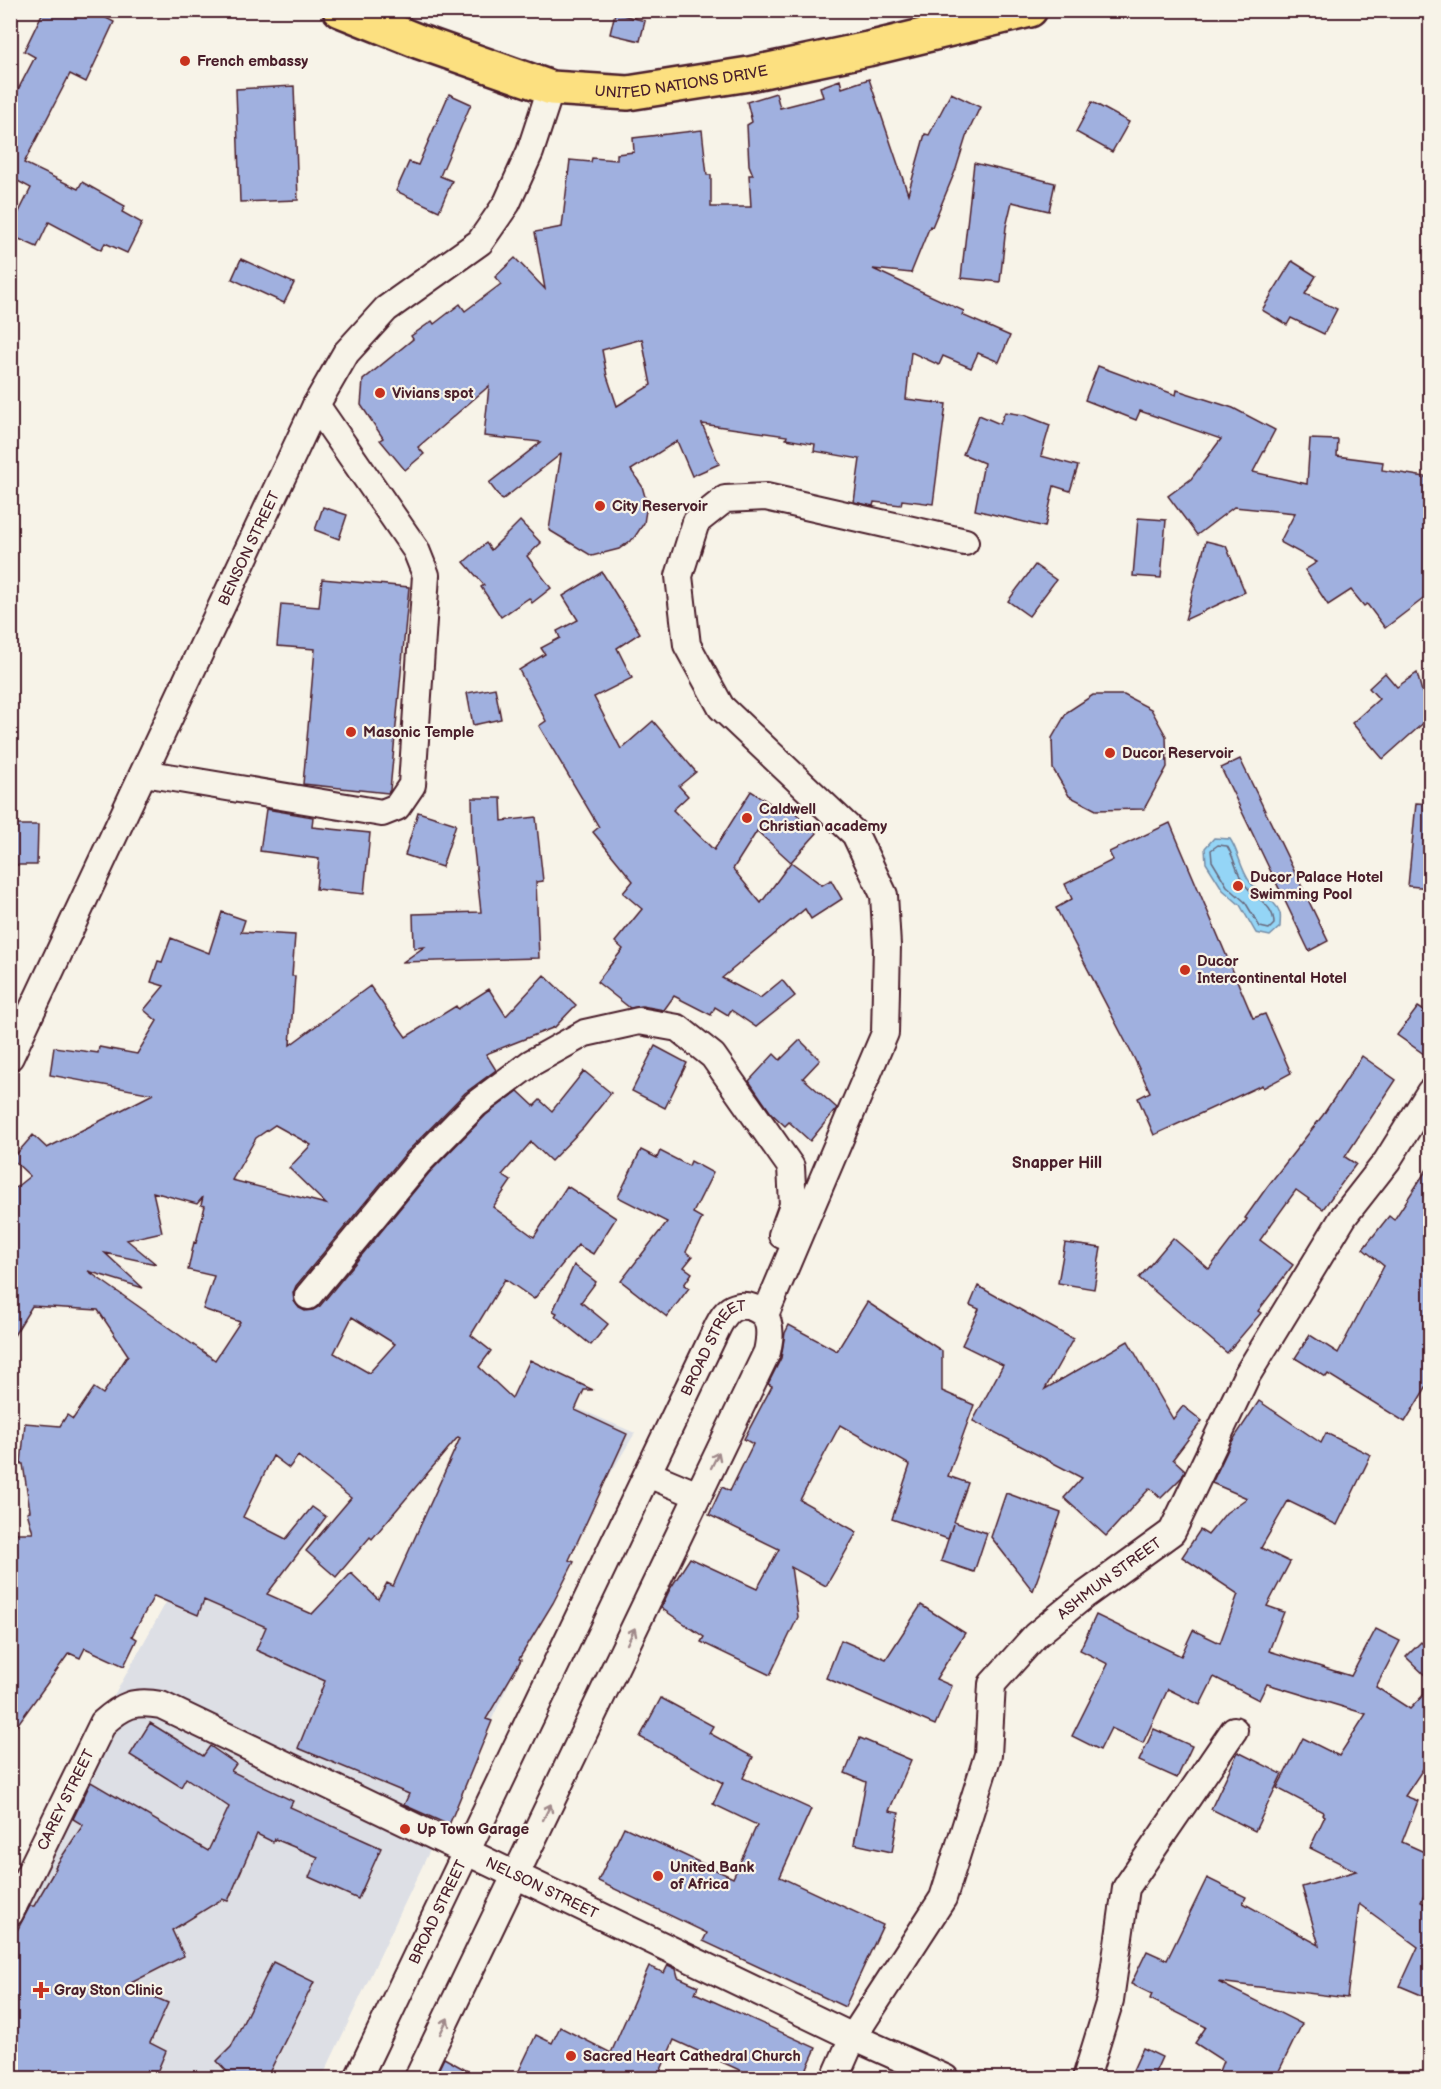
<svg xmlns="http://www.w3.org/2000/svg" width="1441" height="2089" font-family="'Balsamiq Sans',sans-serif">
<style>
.built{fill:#dddfe5}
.water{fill:#94d5f6;stroke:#768ca5;stroke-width:1.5}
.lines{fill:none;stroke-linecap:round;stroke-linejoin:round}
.shore{stroke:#68687c;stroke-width:1.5}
.building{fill:#a0b0df;stroke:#4a1f2b;stroke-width:1.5;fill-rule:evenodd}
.minor-casing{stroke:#4a1f2b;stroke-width:30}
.major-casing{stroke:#4a1f2b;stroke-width:38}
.minor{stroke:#f7f3e8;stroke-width:26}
.major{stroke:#fce080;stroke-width:33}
.oneway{stroke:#a0898a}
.poi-dot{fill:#c8321e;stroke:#f7f3e8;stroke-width:2}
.labels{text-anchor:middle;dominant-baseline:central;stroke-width:4.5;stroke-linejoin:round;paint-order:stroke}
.poi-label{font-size:15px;font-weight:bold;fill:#4a1f2b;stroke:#f7f3e8;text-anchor:start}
.street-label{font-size:15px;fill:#4a1f2b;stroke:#f7f3e8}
.neighbourhood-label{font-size:16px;font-weight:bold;fill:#4a1f2b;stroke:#f7f3e8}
</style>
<rect width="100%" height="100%" fill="#f7f3e8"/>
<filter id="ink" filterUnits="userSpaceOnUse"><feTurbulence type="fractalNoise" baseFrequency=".0167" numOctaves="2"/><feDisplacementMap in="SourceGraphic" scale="12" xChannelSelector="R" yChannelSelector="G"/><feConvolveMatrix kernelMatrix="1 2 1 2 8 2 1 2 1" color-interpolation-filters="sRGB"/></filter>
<g filter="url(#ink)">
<path class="built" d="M577,1408L635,1433L600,1491L322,2078H11V1881L183,1572L410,1652L544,1482Z"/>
<path class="water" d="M1214,838L1230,839C1239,852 1240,869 1250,882C1258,893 1275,899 1280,913C1281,917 1280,923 1280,927L1270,936L1256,933L1240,905L1223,890L1213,874L1206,863L1205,848Z"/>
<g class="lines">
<path class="shore" d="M1218,845L1227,846C1235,858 1236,875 1246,886C1257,900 1274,905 1274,924L1269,929L1260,927L1245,902L1227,886L1212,861L1211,850Z"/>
</g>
<g class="building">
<path d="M44,10H91L114,22L86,82L70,74L24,163L78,189L82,182L125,206L122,212L142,223L127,253L105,243L101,250L49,222L37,247L10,235V230L31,188L16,180L10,190V105L35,57L24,51Z"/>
<path d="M615,13L645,21L640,41L610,34Z"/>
<path d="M869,79L908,194L925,134L929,135L951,93L980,107L966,137L956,169L932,227L930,226L911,273L873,269L964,311L962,315L1010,336L999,362L978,353L971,368L943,356L939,365L911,352L906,399L946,404L933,504L902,500L901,505L874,502L873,506L854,502L860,459L814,451L815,444L786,439L787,436L702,424L719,464L692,476L677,441L631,470L642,486L647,504L644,523L634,538L619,549L592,556L549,530L561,454L502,500L489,483L541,442L484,436L489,386L418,447L424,454L405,470L380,440L383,438L361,405L363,380L413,339L411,336L432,321L434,324L460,304L465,311L501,284L495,277L515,258L545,289L535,232L562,227L570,160L591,162L592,158L617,160V154L634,152L633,138L702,130L707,175H711V207H751L749,175H753L749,165L747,125L752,122L747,102L776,93L780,108L823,97L820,87L840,80L842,88ZM642,339L651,385L617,406L607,376L602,350Z"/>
<path d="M294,86L298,200L240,202L236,89Z"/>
<path d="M449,94L471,104L440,176L452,181L439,211L396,191L409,162L418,165Z"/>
<path d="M1092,102L1129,122L1112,152L1076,132Z"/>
<path d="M974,163L1055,183L1049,211L1012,202L1006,227L1000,282L961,278Z"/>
<path d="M241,259L294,283L284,303L232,279Z"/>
<path d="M1292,261L1316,276L1305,294L1337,309L1324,334L1291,318L1287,325L1262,310Z"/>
<path d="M1098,366L1176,395L1177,390L1233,408L1275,430L1253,472L1307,484L1310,439L1338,440L1337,456L1383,462L1382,470L1431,478V593L1385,628L1367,604L1364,606L1351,590L1328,605L1305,570L1317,562L1280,542L1295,513L1234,507L1197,535L1168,496L1191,479L1221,439L1140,411L1136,420L1085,400Z"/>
<path d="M1005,412L1024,415L1050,425L1041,456L1078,466L1070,491L1054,486L1045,527L975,510L984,463L963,454L979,415L1000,424Z"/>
<path d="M323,507L347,515L339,539L315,530Z"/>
<path d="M1138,518L1166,520L1161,578L1133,576Z"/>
<path d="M520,521L541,543L527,556L551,588L532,603L529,598L501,617L481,587L484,585L464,562L486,543L491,550Z"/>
<path d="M1206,541L1226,546L1245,592L1185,620Z"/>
<path d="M1035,565L1056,580L1029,616L1008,601Z"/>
<path d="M602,572L640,633L617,648L632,678L594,697L621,749L653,721L696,772L679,786L688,796L673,810L714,850L751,791L785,813L790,808L817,833L791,862L822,885L831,880L842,899L811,919L805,909L722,978L760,998L782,980L795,996L756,1027L731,1010L728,1015L715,1007L711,1015L674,996L664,1010L642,1006L630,1008L597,982L623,949L615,942L642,909L623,893L633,881L593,832L599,827L539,726L546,721L519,670L545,654L541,648L560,638L557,631L578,620L563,596ZM757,831L791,862L761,903L733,869Z"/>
<path d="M322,579L409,587L390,790L388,793L303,784L315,649L277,646L281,604L319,607Z"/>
<path d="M1385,673L1397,687L1417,673L1429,718L1383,759L1352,723L1379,699L1369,688Z"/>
<path d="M495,688L501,719L473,725L467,693Z"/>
<path d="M1093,695H1124L1151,709L1166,736L1167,767L1144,809L1096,810L1069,796L1053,769L1052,738L1067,712Z"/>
<path d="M1240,759L1328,941L1309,951L1221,768Z"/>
<path d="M472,798H501L502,821L536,817L543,881L536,882L539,958L403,962L424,947L414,948L413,914L481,912L473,841Z"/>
<path d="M1416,803L1431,804V888L1408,886Z"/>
<path d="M266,809L313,817L312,827L370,833L364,894L316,889L319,859L260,851Z"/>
<path d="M418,812L456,824L442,867L405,855Z"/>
<path d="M1170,823L1253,1018L1265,1014L1291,1073L1263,1088L1262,1085L1154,1135L1138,1098L1150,1092L1134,1058L1056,908L1072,899L1065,884L1113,860L1109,852Z"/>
<path d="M10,825H38L37,865H10Z"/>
<path d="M222,912L245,920L241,932L295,935L292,976H295L290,1045L370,986L406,1037L456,1006L458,1009L489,989L506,1016L544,975L576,1005L555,1027L486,1054L496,1070L465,1093L406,1153L296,1286L293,1293L294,1301L299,1308L305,1311L313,1310L320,1306L429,1173L486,1115L518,1091L534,1106L540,1100L552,1111L584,1071L611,1093L584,1127L551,1161L531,1142L502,1175L511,1181L493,1207L534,1237L567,1186L616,1218L593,1254L578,1245L534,1299L505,1279L471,1335L491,1351L479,1367L512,1398L530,1360L593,1390H584L575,1410L627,1434L569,1560L574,1562L553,1603L519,1659L521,1660L486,1719L492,1721L449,1825L404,1805L409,1794L298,1748L325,1681L256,1650L266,1627L204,1600L198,1615L154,1596L132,1636L137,1639L124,1666L85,1648L80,1658L69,1653L10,1735V1533H33L27,1512L30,1511L23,1464H21L25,1423L60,1426L67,1415L73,1419L94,1388L103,1394L128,1355L98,1310L32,1306L10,1342V1192L30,1176L12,1159L33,1135L47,1148L153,1094L50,1075L54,1047L98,1053L99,1047L137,1054L157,1021L144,1010L164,986L151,982L158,961L162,962L171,938L209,953ZM275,1125L311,1145L289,1168L326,1204L232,1180L256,1138ZM153,1192L197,1204L203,1197L201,1205L205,1206L196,1243L194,1242L188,1270L214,1276L203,1309L240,1322L215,1360L88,1271L143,1288L105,1253L156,1264L127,1240L162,1232ZM352,1317L395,1344L369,1373L334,1353ZM458,1437L460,1438L393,1586L387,1583L378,1599L351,1573L312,1614L267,1594L326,1517L312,1507L286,1539L243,1517L273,1456L289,1468L298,1456L351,1498L306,1551L336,1577L370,1537L372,1539Z"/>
<path d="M1418,1007L1431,1015V1059L1397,1035Z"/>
<path d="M800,1040L820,1060L803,1078L837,1108L810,1141L789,1122L785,1126L771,1113L749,1081L774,1054L780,1060Z"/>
<path d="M655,1046L687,1063L665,1108L632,1091Z"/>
<path d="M1362,1056L1396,1080L1345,1157L1356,1164L1323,1209L1296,1190L1260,1240L1293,1265L1258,1311L1261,1313L1227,1353L1139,1278L1173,1238L1209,1269L1247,1219L1245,1218L1267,1187L1323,1115Z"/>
<path d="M641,1150L657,1158L660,1151L689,1166L691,1161L713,1173L693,1213L702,1218L686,1252L692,1257L684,1267L692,1273L684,1285L689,1288L667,1317L621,1281L667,1222L618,1197Z"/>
<path d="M1431,1163V1379L1405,1422L1328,1374L1326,1377L1295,1358L1310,1335L1338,1353L1384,1266L1363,1249L1389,1216L1394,1220Z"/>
<path d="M1065,1243L1101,1248L1094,1289L1058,1283Z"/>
<path d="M574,1265L596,1282L581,1302L608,1324L591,1345L555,1316L557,1313L553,1311Z"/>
<path d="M978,1286L1073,1339L1045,1389L1128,1341L1173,1419L1183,1406L1202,1421L1173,1459L1185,1470L1182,1477L1161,1498L1150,1488L1106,1536L1064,1498L1082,1478L973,1421L1003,1365L962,1345L979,1309L970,1305Z"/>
<path d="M867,1302L942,1351V1391L974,1405L948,1476L968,1483L954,1522L987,1533L974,1572L941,1561L953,1524L948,1539L892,1519L910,1465L840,1425L800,1500L857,1532L826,1586L791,1567L798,1617L770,1675L701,1642L704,1637L661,1608L670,1589L690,1558L757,1589L779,1549L709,1515L722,1487L730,1491L753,1444L744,1439L772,1386L768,1384L781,1358L785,1333L789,1325L837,1351Z"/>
<path d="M1259,1401L1321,1443L1326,1433L1371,1455L1337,1525L1288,1501L1261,1548L1290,1562L1267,1606L1284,1612L1269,1651L1351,1676L1376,1629L1400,1641L1376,1687L1410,1709L1431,1687V1757L1405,1796L1418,1801L1402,1842L1431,1855V1880L1421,1902L1431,1907V1999L1400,1986L1418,1947L1359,1904L1347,1998L1218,1982L1302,2024L1275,2079H1216L1223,2061L1195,2043L1206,2027L1150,1999L1152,1994L1131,1984L1147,1951L1167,1960L1207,1878L1246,1897L1243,1903L1319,1945L1302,1887L1356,1871L1310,1848L1325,1816L1322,1815L1323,1812L1277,1788L1303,1738L1339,1756L1366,1714L1267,1684L1259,1700L1214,1677L1200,1705L1168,1689L1143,1743L1111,1728L1100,1750L1072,1736L1108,1664L1080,1650L1096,1615L1181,1656L1193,1630L1220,1643L1238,1594L1182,1557L1200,1530L1208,1535L1226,1513L1247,1498L1212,1483L1231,1443Z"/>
<path d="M1006,1493L1061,1513L1033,1591L991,1537Z"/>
<path d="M921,1605L965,1633L936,1679L952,1686L935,1725L826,1678L841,1640L886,1659Z"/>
<path d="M1421,1642L1431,1652V1681L1406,1657Z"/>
<path d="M661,1698L713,1726L709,1733L753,1757L743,1778L811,1809L780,1877L883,1925L845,2007L703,1941L707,1933L598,1881L624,1827L733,1878L757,1825L713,1804L723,1783L640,1737Z"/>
<path d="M150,1723L203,1756L210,1746L236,1764L231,1771L293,1801L290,1807L381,1848L358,1899L309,1877L318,1857L275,1839L273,1842L257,1834L228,1901L222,1899L172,1930L184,1956L127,1985L168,2003L150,2043L166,2051L154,2079H10V1944L30,1906H34L56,1868L55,1867L83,1825L73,1819L91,1782L208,1851L229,1807L186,1778L181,1787L130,1755Z"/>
<path d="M1154,1729L1192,1746L1177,1778L1139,1761Z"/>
<path d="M860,1738L911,1760L889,1811L899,1813L892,1852L854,1844L866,1782L845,1773Z"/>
<path d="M1238,1752L1282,1774L1255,1831L1211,1809Z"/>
<path d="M273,1962L314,1982L266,2079H234L217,2061L231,2047Z"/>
<path d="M668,1965L676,1969L678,1977L698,1986L695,1993L816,2048L802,2079H759L674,2040L657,2079H515L536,2035L552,2043L560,2027L611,2053L649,1966L664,1973Z"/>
<path d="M1143,2048L1162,2057L1152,2079H1129Z"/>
<path d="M444,2058L482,2079H434Z"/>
</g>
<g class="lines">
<g class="minor-casing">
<g id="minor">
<path d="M144,773L382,813L397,807L412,785L426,575L416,550L316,405"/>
<path id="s1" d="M10,1057L316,405L346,353L386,309L480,242L507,203L530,152L551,88"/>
<path d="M308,1296L418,1163L476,1104L531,1063L585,1033L639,1021L678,1028L713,1056L791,1167L793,1205L782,1235"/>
<path d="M765,1315L885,1033L887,946L884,895L855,834L721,707L687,645L679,576L696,522L725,499L766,497L965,542"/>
<path d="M648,1474L698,1495"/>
<path id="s2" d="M10,1913L103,1723C123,1705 134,1700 161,1705L853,2037L945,2078"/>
<path id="s3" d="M358,2078L718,1326C722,1319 725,1312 733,1308C745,1302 765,1309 768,1323C771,1333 769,1342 767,1352L418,2078"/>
<path id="s4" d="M835,2078L853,2037L943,1898L988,1755L992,1684L1036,1635L1085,1595L1172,1532L1247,1375L1344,1216L1387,1161L1430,1092"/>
<path d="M1086,2078L1110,2000L1126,1888L1234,1730"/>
</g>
</g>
<g class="major-casing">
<g id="major">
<path id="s5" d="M340,10L420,42L551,88L628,93L749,74L868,49L1030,10"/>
</g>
</g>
<use href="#minor" class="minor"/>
<use href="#major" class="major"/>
</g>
<defs><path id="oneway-shaft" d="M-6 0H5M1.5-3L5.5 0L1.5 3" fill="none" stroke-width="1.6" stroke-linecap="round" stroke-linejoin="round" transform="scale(1.5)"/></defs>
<g class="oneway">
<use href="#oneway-shaft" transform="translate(715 1460) rotate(-64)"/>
<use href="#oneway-shaft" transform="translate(631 1636) rotate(-64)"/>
<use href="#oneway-shaft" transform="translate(547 1812) rotate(-64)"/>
<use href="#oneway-shaft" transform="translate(444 2026) rotate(-64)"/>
</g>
</g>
<g class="poi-dot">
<circle cx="185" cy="61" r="6"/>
<circle cx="380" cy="393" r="6"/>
<circle cx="600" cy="506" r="6"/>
<circle cx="351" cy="732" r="6"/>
<circle cx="1110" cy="753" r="6"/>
<circle cx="747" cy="818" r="6"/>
<circle cx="1238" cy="886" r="6"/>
<circle cx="1185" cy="970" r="6"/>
<circle cx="405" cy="1829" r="6"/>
<circle cx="658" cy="1876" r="6"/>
<path d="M38 1981h6v6h6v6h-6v6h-6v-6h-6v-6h6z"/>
<circle cx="571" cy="2056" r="6"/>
</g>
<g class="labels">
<g class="poi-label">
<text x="197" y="61">French embassy</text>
<text x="392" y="393">Vivians spot</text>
<text x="612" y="506">City Reservoir</text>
<text x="363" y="732">Masonic Temple</text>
<text x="1122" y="753">Ducor Reservoir</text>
<text x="759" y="809">Caldwell<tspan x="759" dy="17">Christian academy</tspan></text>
<text x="1250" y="877">Ducor Palace Hotel<tspan x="1250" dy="17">Swimming Pool</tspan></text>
<text x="1197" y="961">Ducor<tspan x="1197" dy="17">Intercontinental Hotel</tspan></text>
<text x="417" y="1829">Up Town Garage</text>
<text x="670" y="1867">United Bank<tspan x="670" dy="17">of Africa</tspan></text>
<text x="54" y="1990">Gray Ston Clinic</text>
<text x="583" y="2056">Sacred Heart Cathedral Church</text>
</g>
<g class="street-label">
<text stroke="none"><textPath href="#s5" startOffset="356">UNITED NATIONS DRIVE</textPath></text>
<text stroke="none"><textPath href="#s1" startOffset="562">BENSON STREET</textPath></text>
<text stroke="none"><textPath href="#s3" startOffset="814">BROAD STREET</textPath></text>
<text stroke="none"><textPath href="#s4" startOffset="590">ASHMUN STREET</textPath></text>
<text stroke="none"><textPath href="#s2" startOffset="126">CAREY STREET</textPath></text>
<text stroke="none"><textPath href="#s2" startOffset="698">NELSON STREET</textPath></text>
<text stroke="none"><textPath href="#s3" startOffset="184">BROAD STREET</textPath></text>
</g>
<g class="neighbourhood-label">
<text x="1057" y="1163">Snapper Hill</text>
</g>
</g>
<rect width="1441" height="2089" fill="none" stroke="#f7f3e8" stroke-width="36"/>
<rect x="18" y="18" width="1405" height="2053" fill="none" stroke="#4a1f2b" stroke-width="2" filter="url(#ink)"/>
</svg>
